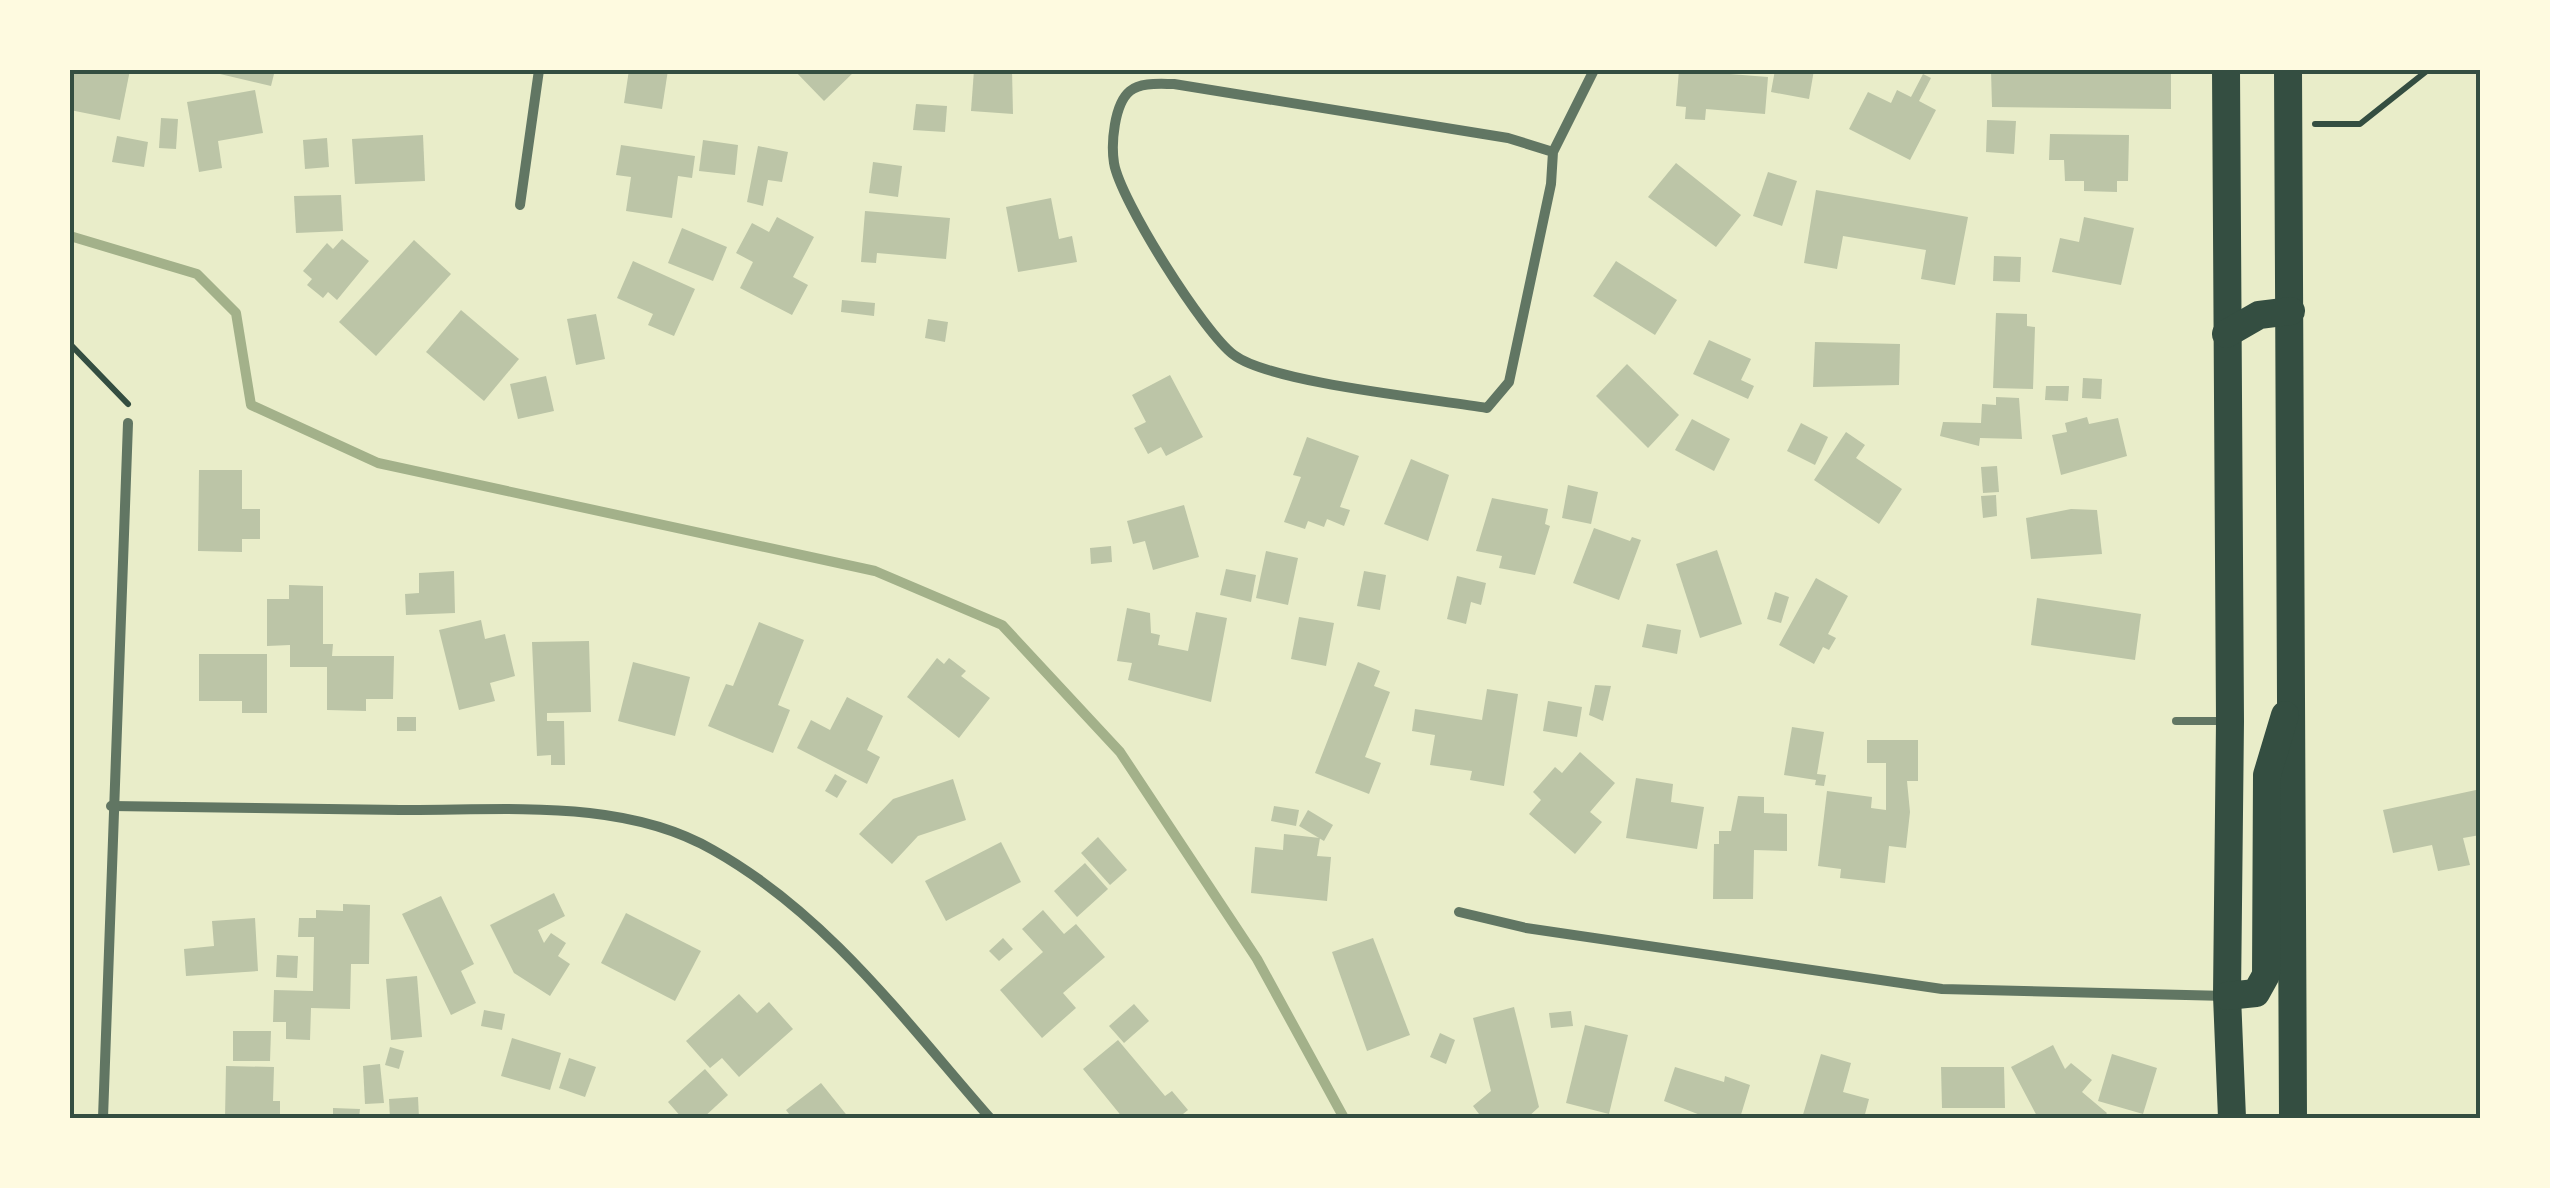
<svg xmlns="http://www.w3.org/2000/svg" width="2550" height="1188" font-family="'DM Sans',sans-serif">
<style>
.lines{fill:none;stroke-linecap:round;stroke-linejoin:round}
.stream{stroke:#a3b18a;stroke-width:10}
.building{fill:#bcc5a7}
.path{stroke:#344e41;stroke-width:6}
.service{stroke:#617663;stroke-width:8}
.minor{stroke:#617663;stroke-width:10}
.trunk{stroke:#344e41;stroke-width:28}
.neatline{fill:none;stroke:#344e41;stroke-width:4}
</style>
<rect width="100%" height="100%" fill="#e9edc9"/>
<g class="lines">
<path class="stream" d="M70,236L197,274L236,313L251,405L378,463L875,571L1002,625L1120,752L1257,959L1344,1118"/>
</g>
<g class="building">
<path d="M70,70H130L120,120L70,110Z"/>
<path d="M221,70H275L271,86L220,74Z"/>
<path d="M629,70H668L662,109L624,103Z"/>
<path d="M794,70H856L824,101Z"/>
<path d="M974,70H1012L1013,114L971,111Z"/>
<path d="M1679,70L1768,77L1765,114L1706,109L1705,120L1685,119L1686,107L1676,106Z"/>
<path d="M1775,70H1814L1809,99L1771,92Z"/>
<path d="M1991,70H2171V109L1992,107Z"/>
<path d="M1923,74L1931,78L1919,101L1936,110L1910,160L1849,129L1868,92L1891,103L1897,90L1911,97Z"/>
<path d="M255,90L263,133L218,141L222,168L199,172L187,102Z"/>
<path d="M916,104L947,106L945,132L913,130Z"/>
<path d="M161,118L178,119L176,149L159,148Z"/>
<path d="M1987,120L2016,121L2014,154L1986,152Z"/>
<path d="M2050,134L2129,135L2128,181H2117V192L2084,191V181H2065L2064,160H2049Z"/>
<path d="M423,135L425,181L355,184L352,139Z"/>
<path d="M117,136L148,142L144,167L112,162Z"/>
<path d="M327,138L329,167L305,169L303,140Z"/>
<path d="M703,140L738,145L735,175L699,171Z"/>
<path d="M621,145L695,156L692,178L678,176L672,218L626,211L631,177L616,175Z"/>
<path d="M758,146L788,152L782,182L768,180L763,206L747,202Z"/>
<path d="M873,162L902,166L898,197L869,193Z"/>
<path d="M1676,163L1741,215L1716,247L1648,197Z"/>
<path d="M1768,172L1797,181L1782,226L1753,216Z"/>
<path d="M1816,190L1968,217L1955,285L1921,279L1926,250L1843,236L1837,269L1804,263Z"/>
<path d="M341,195L343,231L296,233L294,196Z"/>
<path d="M1051,198L1059,239L1072,236L1077,262L1018,272L1006,207Z"/>
<path d="M865,211L950,218L946,259L877,253L876,263L861,262Z"/>
<path d="M777,217L814,237L793,277L808,285L792,315L740,288L753,262L736,253L752,223L769,232Z"/>
<path d="M2084,217L2134,228L2121,285L2052,272L2060,238L2079,242Z"/>
<path d="M682,228L727,247L713,281L668,263Z"/>
<path d="M342,239L369,261L337,300L328,292L323,298L307,285L312,279L303,271L327,243L333,249Z"/>
<path d="M414,240L451,274L376,356L339,322Z"/>
<path d="M1994,256L2021,257L2020,282L1993,281Z"/>
<path d="M633,261L695,289L674,336L648,325L653,314L617,298Z"/>
<path d="M1616,261L1677,300L1655,335L1593,296Z"/>
<path d="M842,300L875,303L874,316L841,312Z"/>
<path d="M461,310L519,359L484,401L426,352Z"/>
<path d="M1996,313L2027,314V326L2035,327L2033,389L1993,388Z"/>
<path d="M596,314L605,359L576,365L567,319Z"/>
<path d="M928,319L948,322L945,342L925,338Z"/>
<path d="M1709,340L1751,359L1741,380L1754,386L1748,399L1693,374Z"/>
<path d="M1815,342L1900,344L1899,385L1813,387Z"/>
<path d="M1627,364L1679,415L1648,448L1596,396Z"/>
<path d="M1170,375L1203,437L1166,456L1161,447L1148,454L1134,428L1146,422L1132,395Z"/>
<path d="M546,376L554,411L518,419L510,384Z"/>
<path d="M2083,378L2102,379L2101,399L2082,398Z"/>
<path d="M2046,386H2069L2068,401L2045,400Z"/>
<path d="M1996,397L2019,398L2022,439L1980,438L1979,446L1940,436L1943,422L1981,423L1982,404L1996,405Z"/>
<path d="M2087,417L2089,424L2118,418L2127,456L2061,475L2052,435L2067,432L2065,423Z"/>
<path d="M1692,419L1730,439L1714,471L1675,450Z"/>
<path d="M1801,423L1828,437L1815,465L1787,451Z"/>
<path d="M1846,432L1865,445L1856,458L1902,489L1879,524L1814,480Z"/>
<path d="M1307,437L1359,456L1340,507L1350,510L1344,526L1327,519L1324,527L1308,521L1305,529L1284,522L1301,477L1293,475Z"/>
<path d="M1411,459L1449,475L1428,541L1384,524Z"/>
<path d="M1997,466L1999,492L1983,493L1981,467Z"/>
<path d="M199,470H242V509H260V539H242V552L198,551Z"/>
<path d="M1568,485L1598,492L1591,524L1562,518Z"/>
<path d="M1996,495L1997,516L1983,518L1981,496Z"/>
<path d="M1492,498L1548,509L1545,524L1550,526L1535,575L1499,568L1502,556L1476,551Z"/>
<path d="M1184,505L1199,557L1153,570L1145,541L1133,544L1127,521Z"/>
<path d="M2071,509L2097,510L2102,554L2031,559L2026,518Z"/>
<path d="M1594,528L1630,541L1632,537L1641,540L1619,600L1573,583Z"/>
<path d="M1111,546L1112,562L1091,564L1090,548Z"/>
<path d="M1717,550L1742,624L1700,638L1676,564Z"/>
<path d="M1266,551L1298,558L1288,605L1256,598Z"/>
<path d="M1226,569L1256,575L1251,602L1220,595Z"/>
<path d="M454,571L455,613L406,615L405,594L419,593V573Z"/>
<path d="M1364,571L1386,575L1380,610L1357,606Z"/>
<path d="M1457,576L1486,583L1481,605L1471,602L1466,624L1447,619Z"/>
<path d="M1816,578L1848,596L1828,634L1836,638L1829,650L1823,647L1814,664L1779,645Z"/>
<path d="M289,585L323,586V644H333L332,656H394L393,699H366V711L327,710V667H290V645L267,646V599H289Z"/>
<path d="M1775,592L1789,597L1781,623L1767,619Z"/>
<path d="M2037,598L2141,614L2135,660L2031,645Z"/>
<path d="M1127,608L1150,613L1151,633L1160,635L1158,645L1188,651L1196,612L1227,618L1211,702L1128,680L1132,663L1117,661Z"/>
<path d="M1299,617L1334,623L1326,666L1291,659Z"/>
<path d="M481,620L485,639L505,634L515,676L490,683L495,701L459,710L439,630Z"/>
<path d="M759,622L804,640L778,705L790,710L773,753L708,726L726,684L733,686Z"/>
<path d="M1647,624L1681,630L1677,654L1642,647Z"/>
<path d="M589,641L591,712L547,713V721H564L565,765H551V755L537,756L532,642Z"/>
<path d="M199,654H267V713H242V701H199Z"/>
<path d="M937,658L944,664L949,658L966,671L961,676L990,698L959,738L907,697Z"/>
<path d="M633,662L690,677L675,736L618,721Z"/>
<path d="M1358,662L1380,671L1374,686L1390,692L1365,757L1381,763L1369,794L1315,773Z"/>
<path d="M1595,685L1611,686L1603,721L1589,715Z"/>
<path d="M1487,689L1518,694L1504,786L1470,780L1472,771L1430,765L1435,735L1412,731L1415,709L1482,720Z"/>
<path d="M847,697L883,716L867,750L880,757L867,784L797,748L811,720L830,730Z"/>
<path d="M1548,701L1582,707L1577,737L1543,731Z"/>
<rect x="397" y="717" width="19" height="14"/>
<path d="M1792,727L1824,732L1817,774L1826,775L1824,786L1815,785L1816,780L1784,775Z"/>
<path d="M1867,740H1918V781H1907L1910,812L1906,848L1889,846L1885,883L1840,878L1841,869L1818,866L1827,791L1872,797L1871,808L1886,810V763H1867Z"/>
<path d="M1580,752L1615,783L1590,812L1602,822L1575,854L1529,814L1541,800L1533,792L1555,767L1562,773Z"/>
<path d="M835,774L847,781L837,798L825,791Z"/>
<path d="M1636,778L1673,784L1671,802L1704,807L1697,849L1626,838Z"/>
<path d="M953,779L966,820L918,836L892,864L859,834L893,799Z"/>
<path d="M2476,790L2480,835L2463,838L2470,865L2438,871L2432,845L2393,853L2383,810Z"/>
<path d="M1738,796L1764,797V813L1787,814V851L1754,850L1753,899H1713L1714,844H1719V831H1731Z"/>
<path d="M1274,806L1299,810L1296,826L1271,821Z"/>
<path d="M1308,810L1333,825L1324,841L1299,826Z"/>
<path d="M1284,834L1320,838L1317,856L1331,857L1327,901L1251,893L1255,847L1283,850Z"/>
<path d="M1098,837L1127,870L1110,885L1081,853Z"/>
<path d="M1001,842L1021,882L946,921L925,881Z"/>
<path d="M1085,863L1108,889L1077,917L1054,891Z"/>
<path d="M554,893L565,916L538,930L544,943L551,933L566,943L558,956L570,964L550,996L514,973L490,925Z"/>
<path d="M441,896L474,964L461,971L476,1003L451,1015L402,914Z"/>
<path d="M343,904L370,905L369,964H351L350,1009L311,1008L310,1040L286,1039V1022H273L274,990L313,991L314,937H298L299,918H316V910L343,911Z"/>
<path d="M1043,910L1064,934L1076,924L1105,957L1063,993L1076,1008L1042,1038L1000,990L1043,952L1022,929Z"/>
<path d="M626,913L701,951L675,1001L601,963Z"/>
<path d="M255,918L258,971L186,976L184,949L214,946L212,921Z"/>
<path d="M1003,938L1013,949L999,961L989,951Z"/>
<path d="M1373,938L1410,1035L1367,1051L1332,952Z"/>
<path d="M277,955L298,956L297,978L276,977Z"/>
<path d="M417,976L422,1037L391,1040L386,979Z"/>
<path d="M739,994L757,1013L769,1002L793,1029L739,1077L722,1058L710,1068L686,1041Z"/>
<path d="M1134,1004L1149,1021L1124,1043L1109,1026Z"/>
<path d="M1514,1007L1539,1107L1527,1118H1482L1473,1106L1491,1091L1473,1018Z"/>
<path d="M484,1010L505,1014L502,1030L481,1026Z"/>
<path d="M1571,1011L1573,1026L1551,1028L1549,1013Z"/>
<path d="M1585,1025L1628,1035L1609,1114L1566,1103Z"/>
<path d="M233,1031H271L270,1061H233Z"/>
<path d="M1440,1033L1455,1040L1446,1064L1430,1057Z"/>
<path d="M512,1038L561,1053L550,1090L501,1076Z"/>
<path d="M1118,1040L1165,1096L1172,1091L1188,1110L1178,1118H1123L1083,1069Z"/>
<path d="M2053,1045L2065,1069L2071,1063L2092,1080L2082,1092L2107,1113L2103,1118H2038L2011,1067Z"/>
<path d="M390,1047L404,1051L399,1069L385,1065Z"/>
<path d="M1821,1054L1851,1063L1843,1092L1869,1099L1864,1118H1802Z"/>
<path d="M2112,1054L2157,1068L2143,1114L2098,1101Z"/>
<path d="M569,1058L596,1067L585,1097L559,1088Z"/>
<path d="M380,1064L384,1103L365,1104L363,1066Z"/>
<path d="M226,1066L274,1067L273,1101H280V1118H225Z"/>
<path d="M1675,1067L1724,1082L1725,1076L1750,1085L1740,1118H1708L1664,1101Z"/>
<path d="M1941,1067H2004L2005,1108H1942Z"/>
<path d="M705,1069L728,1095L703,1118H682L668,1102Z"/>
<path d="M821,1083L849,1118H792L786,1110Z"/>
<path d="M418,1097L419,1118H390L389,1099Z"/>
<path d="M333,1108L360,1109L359,1118H333Z"/>
</g>
<g class="lines">
<g class="path">
<path d="M2315,124H2360L2428,70"/>
<path d="M70,344L128,404"/>
</g>
<path class="service" d="M2176,721H2222"/>
<g class="minor">
<path d="M1553,152L1508,138L1174,84C1160,84 1141,82 1130,91C1114,104 1111,144 1114,163C1120,200 1204,333 1234,355C1271,383 1434,399 1487,408L1509,382L1551,184L1553,152L1594,70"/>
<path d="M520,205L539,70"/>
<path d="M111,806C207,807 304,809 400,810C501,811 622,797 713,850C827,914 905,1021 990,1118"/>
<path d="M1459,912L1526,928L1942,989L2227,996"/>
<path d="M103,1118L128,423"/>
</g>
<g class="trunk">
<path d="M2226,70L2230,721L2227,996L2232,1118"/>
<path d="M2288,70L2293,1118"/>
<path d="M2226,334L2259,315L2291,311"/>
<path d="M2227,996L2256,993L2266,975L2267,775L2285,715"/>
</g>
</g>
<rect width="2550" height="1188" fill="none" stroke="#fefae0" stroke-width="145"/>
<rect x="72" y="72" width="2406" height="1044" class="neatline"/>
</svg>
